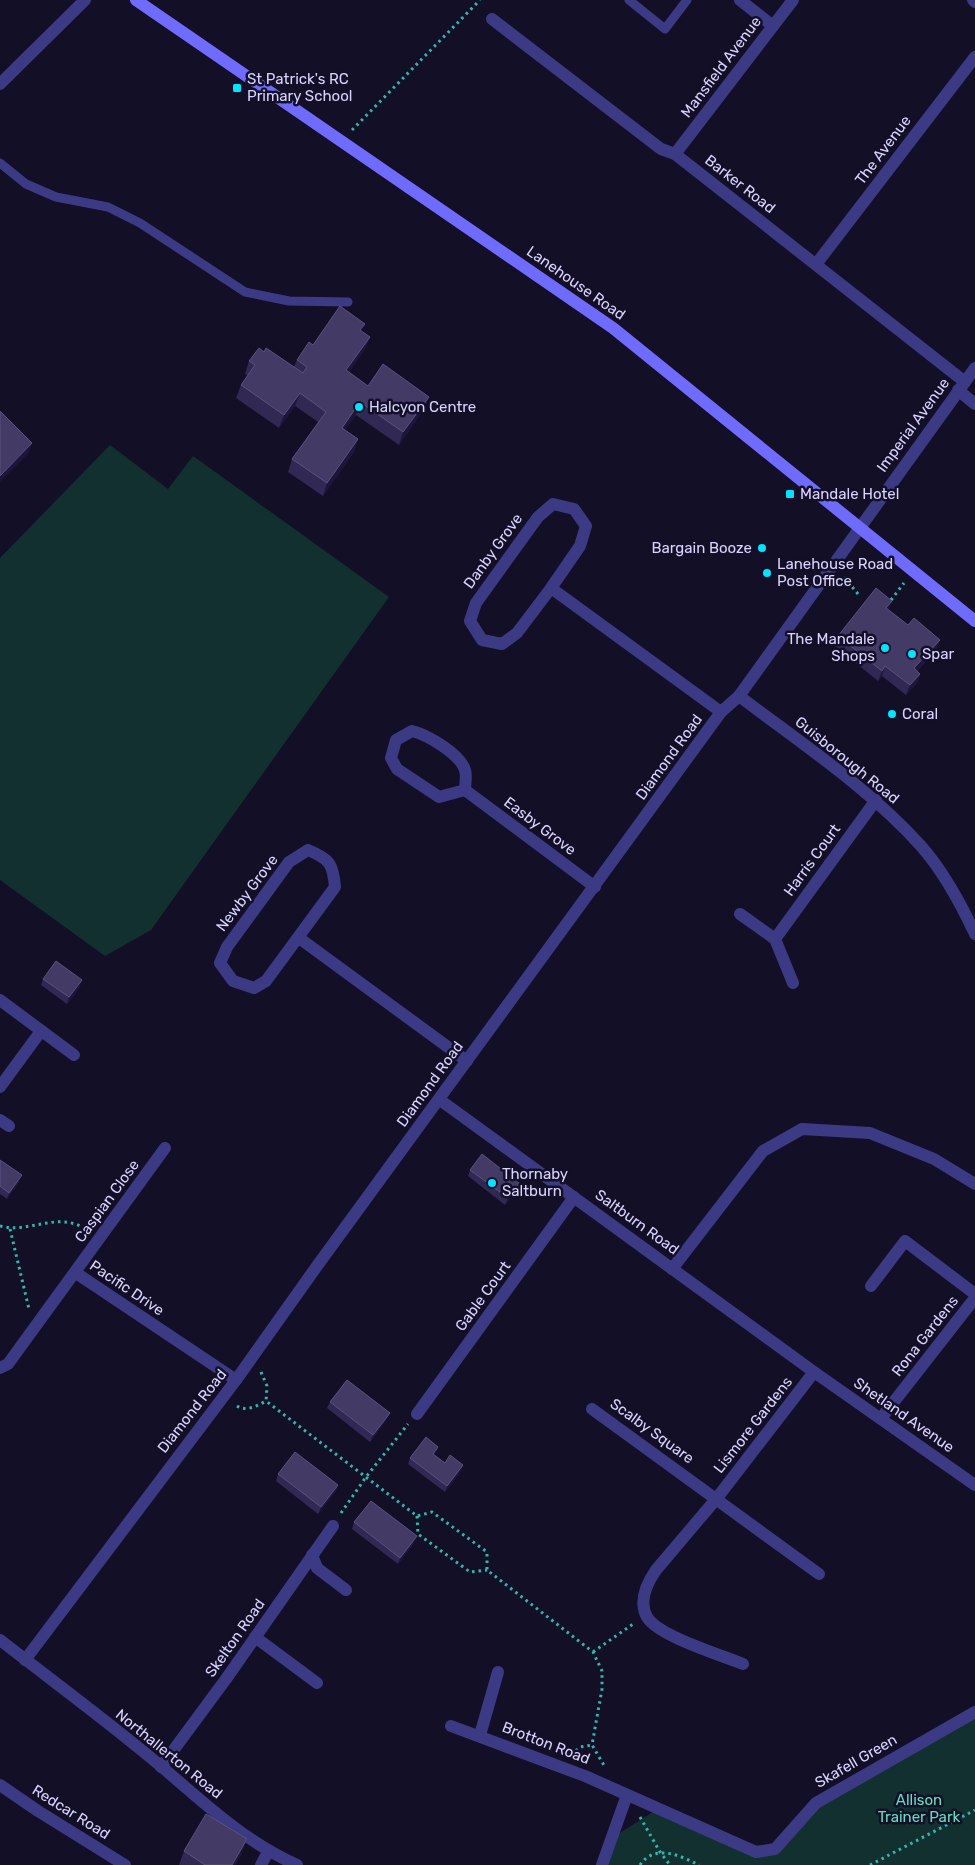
<svg xmlns="http://www.w3.org/2000/svg" width="975" height="1865" font-family="Rubik,sans-serif">
<style>
.green{fill:#12302f}
.lines{fill:none;stroke-linecap:round;stroke-linejoin:round}
.path{stroke:#2fb8b0;stroke-width:3;stroke-dasharray:2.5 4;stroke-linecap:butt}
.lane{stroke:#3d3a85;stroke-width:9}
.street{stroke:#3d3a85;stroke-width:12}
.secondary{stroke:#6f6bff;stroke-width:12}
.wall{fill:#312854}
.shaded-wall{fill:#1d163a}
.building{fill:#433a66;stroke:#5a527e}
.poi-dot{fill:#00e5ff;stroke:#130f26;stroke-width:2}
.labels{text-anchor:middle;dominant-baseline:central;stroke-width:5;stroke-linejoin:round;paint-order:stroke}
.street-label{font-size:15px;fill:#d9d4ff;stroke:#130f26}
.poi-label{font-size:15px;fill:#d9d4ff;stroke:#130f26;text-anchor:start}
.park-label{font-size:15px;fill:#5fe0c0;stroke:#130f26}
</style>
<rect width="100%" height="100%" fill="#130f26"/>
<g class="green">
<path d="M110,445L168,489L193,456L389,597L151,930L105,956L0,880V558Z"/>
<path d="M975,1713V1865H602L612,1838L659,1808L756,1852L775,1849L813,1806Z"/>
</g>
<g class="lines">
<g class="path">
<path d="M352,130L480,0"/>
<path d="M844,577L858,594"/>
<path d="M891,600L904,583"/>
<path d="M0,1226C29,1234 59,1210 87,1230"/>
<path d="M10,1229L29,1309"/>
<path d="M261,1372L267,1386L266,1401L417,1516L432,1512L487,1552V1570L593,1652L602,1671V1689L592,1745L605,1767"/>
<path d="M237,1406C246,1412 257,1406 266,1401"/>
<path d="M341,1513L366,1477L408,1424"/>
<path d="M417,1516L418,1534L470,1572L487,1570"/>
<path d="M593,1652L633,1624"/>
<path d="M571,1755L580,1747L592,1745"/>
<path d="M640,1817L660,1852L670,1865"/>
<path d="M640,1865C655,1843 681,1856 699,1865"/>
<path d="M870,1865L975,1810"/>
</g>
<g class="lane">
<path d="M629,0L665,29L687,0"/>
<path d="M0,163L26,184L56,197L108,207L140,223L245,292L289,301L348,302"/>
</g>
<g class="street">
<path d="M740,0L773,26"/>
<path d="M973,0L975,2"/>
<path d="M492,19L661,149L675,154L965,382"/>
<path d="M0,84L85,0"/>
<path d="M675,154L793,0"/>
<path d="M817,263L975,57"/>
<path d="M958,390L975,404"/>
<path d="M551,588L517,633L502,644L482,640L470,621L476,603L538,517L553,504L574,509L586,526L580,546L551,588L721,712"/>
<path d="M739,696C801,743 869,788 921,846C944,872 961,904 975,934"/>
<path d="M412,731C428,735 460,754 465,770C467,776 465,784 465,790L439,797L397,769L391,758L396,740Z"/>
<path d="M465,790L595,887"/>
<path d="M308,850C330,859 333,864 335,887L266,981L254,988L233,981L220,963L227,947L289,862Z"/>
<path d="M740,914L775,939L793,983"/>
<path d="M299,938L467,1061"/>
<path d="M775,939L876,800"/>
<path d="M0,1000L74,1055"/>
<path d="M0,1087L41,1031"/>
<path d="M440,1100L814,1372L975,1485"/>
<path d="M0,1120L9,1126"/>
<path d="M672,1269L763,1151L802,1129L870,1133L934,1159L975,1184"/>
<path d="M76,1273L236,1380"/>
<path d="M871,1286L905,1241L975,1294"/>
<path d="M0,1368L8,1364L165,1148"/>
<path d="M592,1409L819,1574"/>
<path d="M417,1414L574,1197"/>
<path d="M882,1417L975,1298"/>
<path d="M312,1555L317,1568L346,1590"/>
<path d="M255,1637L317,1683"/>
<path d="M0,1640C54,1682 110,1723 162,1767C204,1803 245,1842 297,1865"/>
<path d="M25,1660L236,1380L317,1266L721,712L739,696L975,368"/>
<path d="M743,1664C721,1655 658,1636 647,1617C638,1601 647,1583 656,1570L717,1498L814,1372"/>
<path d="M451,1726L585,1776L756,1852L775,1849L816,1803L975,1712"/>
<path d="M480,1735L498,1672"/>
<path d="M161,1767L226,1679L333,1526"/>
<path d="M0,1785L38,1811L125,1865"/>
<path d="M261,1865L268,1852"/>
<path d="M602,1865L627,1795"/>
</g>
<path class="secondary" d="M136,0L613,328L975,621"/>
</g>
<g class="wall">
<path d="M362,332L370,337L365,349L349,372L368,386L429,397L424,409L399,445L356,415L345,430L358,439L354,452L323,496L288,472L292,459L318,422L295,406L279,428L236,398L241,385L248,376L245,374L249,361L264,352L294,367L297,360L313,345Z"/>
<path d="M889,610L908,625L940,640L936,649L917,671L920,674L917,683L906,695L882,676L878,681L835,646L838,636Z"/>
<path d="M43,979L80,987L67,1004L41,985Z"/>
<path d="M0,1160L19,1182L7,1199L0,1194Z"/>
<path d="M470,1170L519,1183L517,1189L505,1205L468,1176Z"/>
<path d="M330,1402L387,1419L370,1442L327,1408Z"/>
<path d="M438,1447L434,1455L445,1463L463,1465L461,1471L445,1492L408,1464L410,1458Z"/>
<path d="M278,1474L338,1485L335,1492L318,1514L276,1481Z"/>
<path d="M354,1522L414,1543L398,1564L352,1529Z"/>
<path d="M247,1839L240,1857L235,1865H179L184,1851Z"/>
</g>
<g class="shaded-wall">
<path d="M370,337L365,349L342,383L346,370Z"/>
<path d="M300,393L295,406L279,428L284,415Z"/>
<path d="M429,397L424,409L399,445L403,432Z"/>
<path d="M360,402L356,415L337,441L342,428Z"/>
<path d="M358,439L354,452L323,496L327,483Z"/>
<path d="M32,443L29,453L0,482V476Z"/>
<path d="M892,601L889,611L886,608Z"/>
<path d="M940,640L936,649L910,678L914,668Z"/>
<path d="M885,666L882,676L878,681L882,671Z"/>
<path d="M920,674L917,683L906,695L910,685Z"/>
<path d="M82,980L80,987L67,1004L69,997Z"/>
<path d="M22,1175L19,1182L7,1199L9,1193Z"/>
<path d="M519,1183L517,1189L505,1205L508,1198Z"/>
<path d="M390,1413L387,1419L370,1442L373,1435Z"/>
<path d="M438,1447L436,1453L430,1461L433,1454Z"/>
<path d="M463,1465L461,1471L445,1492L447,1486Z"/>
<path d="M338,1485L335,1492L318,1514L321,1507Z"/>
<path d="M417,1536L414,1543L398,1564L400,1558Z"/>
<path d="M247,1839L240,1857L235,1865H232Z"/>
</g>
<g class="building">
<path d="M340,306L365,324L360,330L370,337L346,370L368,386L383,364L429,397L403,432L360,402L342,428L358,439L327,483L292,459L326,412L300,393L284,415L241,385L255,365L249,361L259,348L264,352L266,348L303,373L307,367L297,360L309,342L313,345Z"/>
<path d="M0,411L32,443L0,476Z"/>
<path d="M876,588L892,601L886,608L908,625L914,618L940,640L914,668L920,674L910,685L885,666L882,671L838,636Z"/>
<path d="M56,961L82,980L69,997L43,979Z"/>
<path d="M482,1154L519,1183L508,1198L470,1170Z"/>
<path d="M0,1160L22,1175L9,1193L0,1186Z"/>
<path d="M347,1380L390,1413L373,1435L330,1402Z"/>
<path d="M426,1437L438,1447L433,1454L445,1463L450,1455L463,1465L447,1486L410,1458Z"/>
<path d="M295,1452L338,1485L321,1507L278,1474Z"/>
<path d="M371,1501L417,1536L400,1558L354,1522Z"/>
<path d="M206,1814L247,1839L232,1865H205L184,1851Z"/>
</g>
<g class="poi-dot">
<rect x="232" y="83" width="10" height="10" rx="2.5"/>
<circle cx="359" cy="407" r="5"/>
<rect x="785" y="489" width="10" height="10" rx="2.5"/>
<circle cx="762" cy="548" r="5"/>
<circle cx="767" cy="573" r="5"/>
<circle cx="885" cy="648" r="5"/>
<circle cx="912" cy="654" r="5"/>
<circle cx="892" cy="714" r="5"/>
<circle cx="492" cy="1183" r="5"/>
</g>
<g class="labels">
<g class="street-label">
<text transform="translate(721 67) rotate(-53)">Mansfield Avenue</text>
<text transform="translate(883 150) rotate(-53)">The Avenue</text>
<text transform="translate(740 184) rotate(38)">Barker Road</text>
<text transform="translate(576 283) rotate(35)">Lanehouse Road</text>
<text transform="translate(913 425) rotate(-54)">Imperial Avenue</text>
<text transform="translate(493 551) rotate(-54)">Danby Grove</text>
<text transform="translate(669 757) rotate(-54)">Diamond Road</text>
<text transform="translate(847 760) rotate(39)">Guisborough Road</text>
<text transform="translate(540 826) rotate(37)">Easby Grove</text>
<text transform="translate(812 860) rotate(-54)">Harris Court</text>
<text transform="translate(247 893) rotate(-53)">Newby Grove</text>
<text transform="translate(430 1084) rotate(-54)">Diamond Road</text>
<text transform="translate(107 1201) rotate(-54)">Caspian Close</text>
<text transform="translate(637 1222) rotate(36)">Saltburn Road</text>
<text transform="translate(127 1288) rotate(34)">Pacific Drive</text>
<text transform="translate(483 1296) rotate(-54)">Gable Court</text>
<text transform="translate(925 1336) rotate(-52)">Rona Gardens</text>
<text transform="translate(192 1411) rotate(-52)">Diamond Road</text>
<text transform="translate(904 1415) rotate(35)">Shetland Avenue</text>
<text transform="translate(753 1425) rotate(-52)">Lismore Gardens</text>
<text transform="translate(652 1431) rotate(36)">Scalby Square</text>
<text transform="translate(235 1638) rotate(-55)">Skelton Road</text>
<text transform="translate(546 1743) rotate(21)">Brotton Road</text>
<text transform="translate(169 1754) rotate(39)">Northallerton Road</text>
<text transform="translate(856 1761) rotate(-30)">Skafell Green</text>
<text transform="translate(71 1812) rotate(32)">Redcar Road</text>
</g>
<g class="poi-label">
<text x="247" y="79">St Patrick's RC<tspan x="247" dy="17">Primary School</tspan></text>
<text x="369" y="407">Halcyon Centre</text>
<text x="800" y="494">Mandale Hotel</text>
<text x="752" y="548" text-anchor="end">Bargain Booze</text>
<text x="777" y="564">Lanehouse Road<tspan x="777" dy="17">Post Office</tspan></text>
<text x="875" y="639" text-anchor="end">The Mandale<tspan x="875" dy="17">Shops</tspan></text>
<text x="922" y="654">Spar</text>
<text x="902" y="714">Coral</text>
<text x="502" y="1174">Thornaby<tspan x="502" dy="17">Saltburn</tspan></text>
</g>
<g class="park-label">
<text x="919" y="1800">Allison<tspan x="919" dy="17">Trainer Park</tspan></text>
</g>
</g>
</svg>
